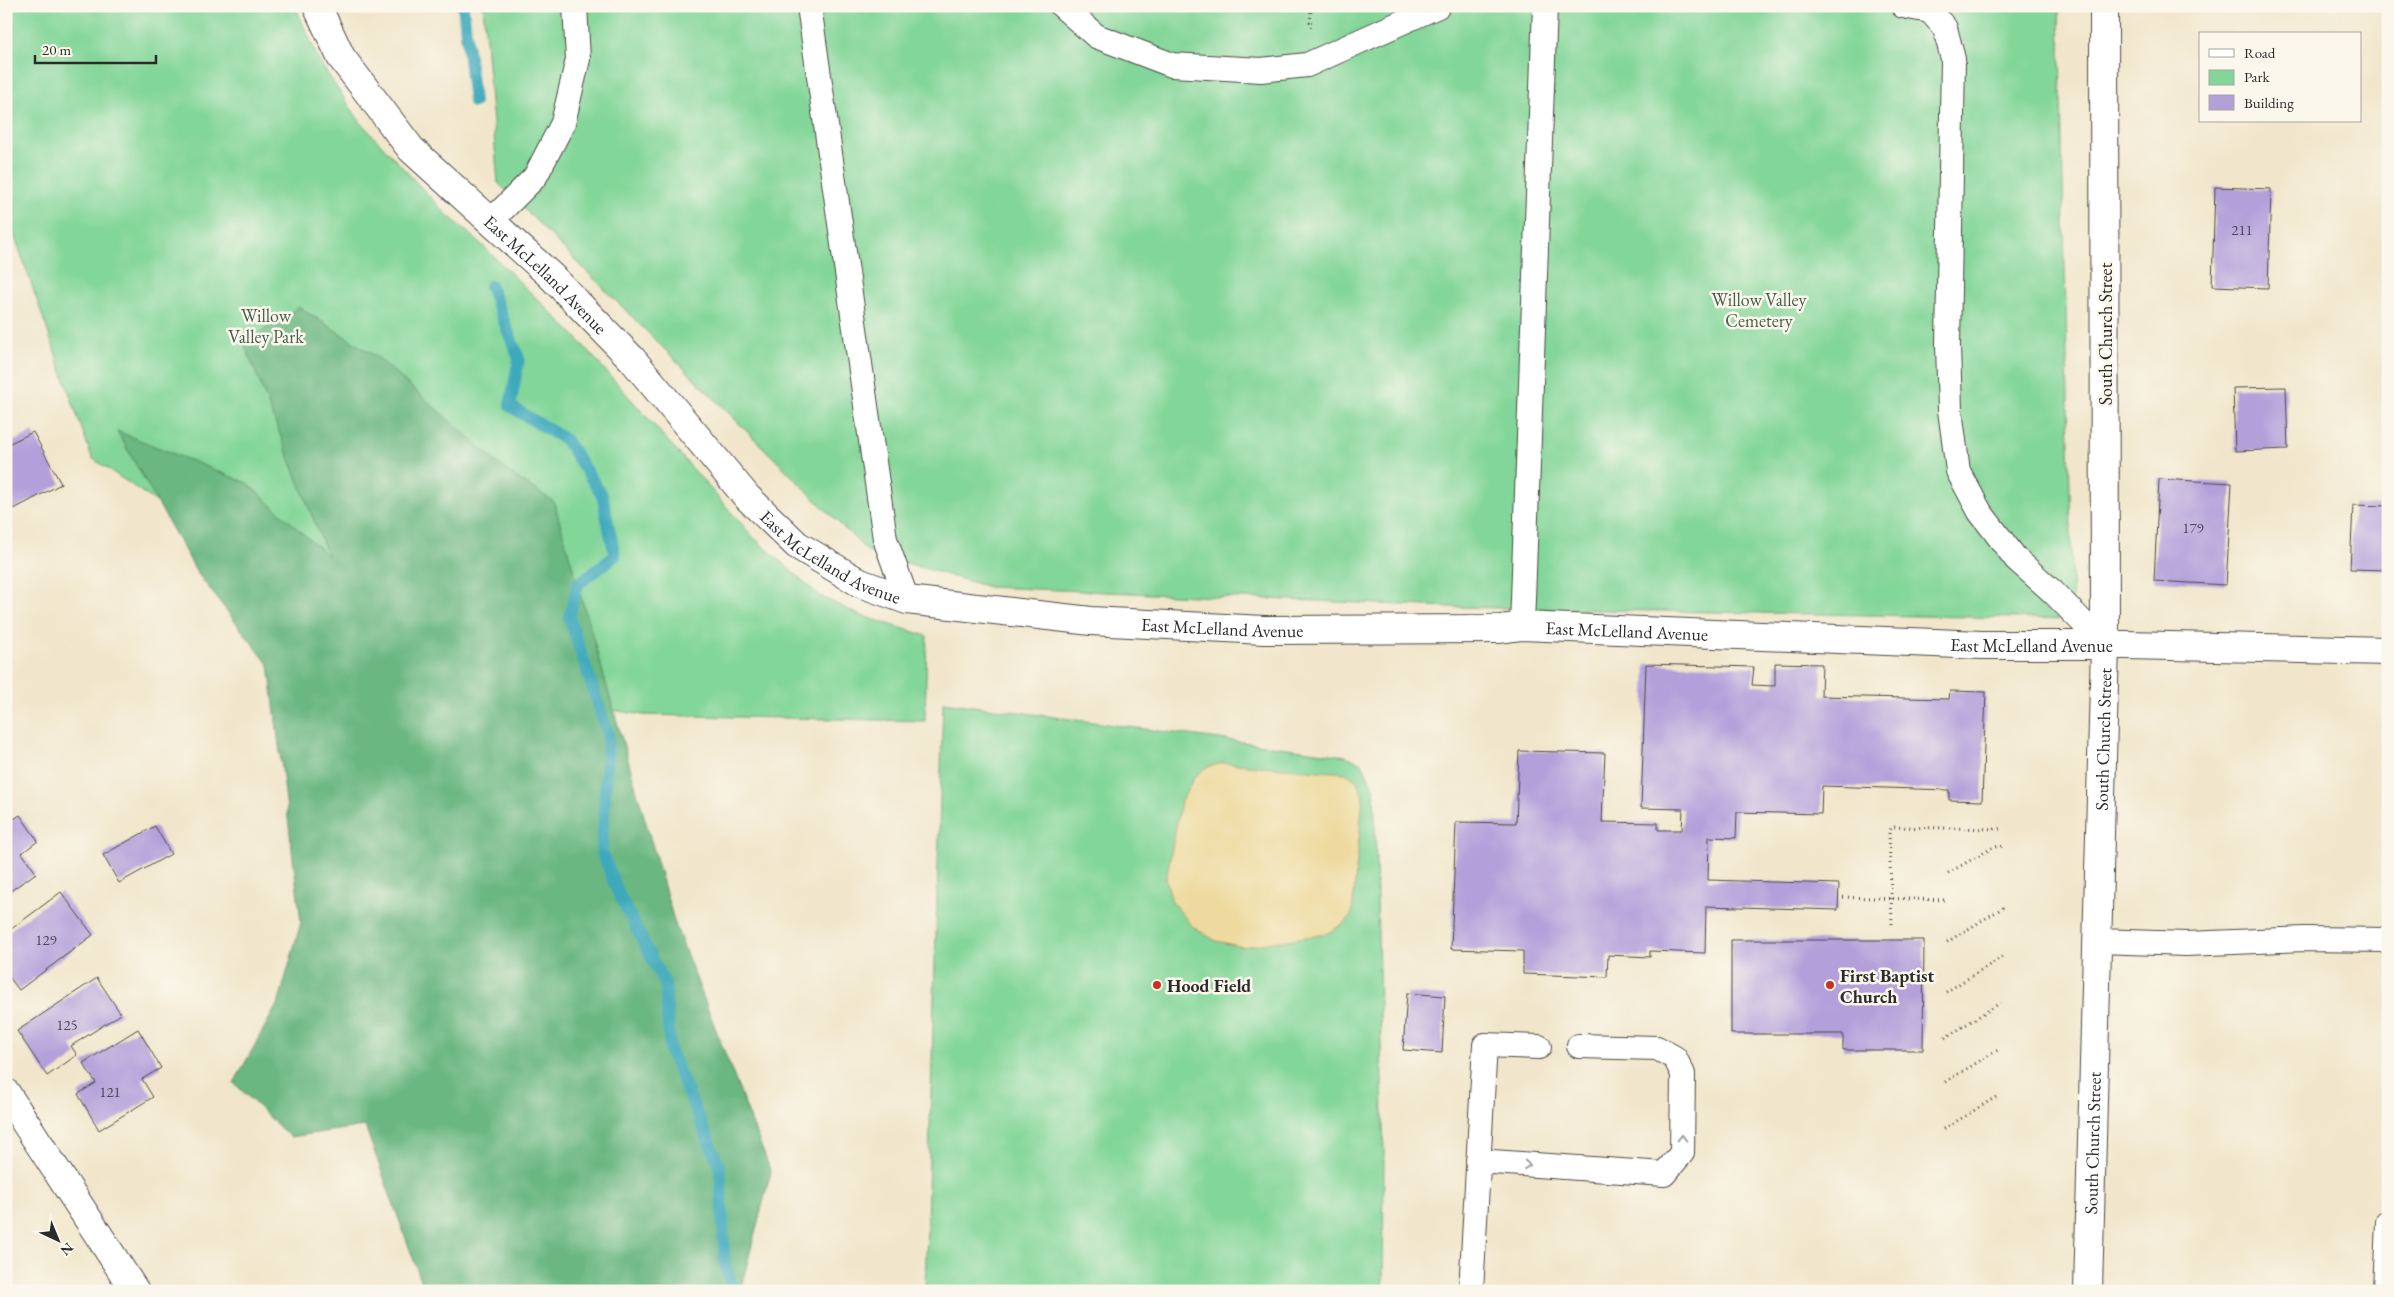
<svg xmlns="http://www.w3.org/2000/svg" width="2394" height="1297" font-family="'EB Garamond',serif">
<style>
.green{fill:#83d699;stroke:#578062}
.forest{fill:#6ab781;stroke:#4a7156}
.sand{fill:#eeda9e;stroke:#8c8264}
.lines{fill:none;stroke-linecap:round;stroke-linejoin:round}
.stream{stroke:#3da9bc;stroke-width:12}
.building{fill:#b39fda}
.service-casing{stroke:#494743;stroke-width:26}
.minor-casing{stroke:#494743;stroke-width:30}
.path{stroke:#494743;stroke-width:3;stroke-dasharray:1 4;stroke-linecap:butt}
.service{stroke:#fff;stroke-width:24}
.minor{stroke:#fff;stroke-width:28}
.oneway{stroke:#a0a0a0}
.poi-dot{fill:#c8321e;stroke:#fbf7ec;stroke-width:2}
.labels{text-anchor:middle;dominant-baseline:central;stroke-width:5;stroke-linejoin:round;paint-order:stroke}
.number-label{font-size:15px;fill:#4d4857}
.street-label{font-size:18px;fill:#2b2b2b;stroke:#fbf7ec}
.park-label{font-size:18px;fill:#455e4c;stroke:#fbf7ec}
.poi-label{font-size:18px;font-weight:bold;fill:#2b2b2b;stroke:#fbf7ec;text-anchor:start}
</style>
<rect width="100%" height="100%" fill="#fbf7ec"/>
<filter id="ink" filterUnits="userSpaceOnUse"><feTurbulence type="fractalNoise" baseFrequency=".02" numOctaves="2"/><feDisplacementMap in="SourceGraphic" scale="10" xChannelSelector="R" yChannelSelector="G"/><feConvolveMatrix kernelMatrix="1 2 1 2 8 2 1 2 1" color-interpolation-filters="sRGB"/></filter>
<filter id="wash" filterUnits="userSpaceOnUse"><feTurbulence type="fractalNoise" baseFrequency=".0096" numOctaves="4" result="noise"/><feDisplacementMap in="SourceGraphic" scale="20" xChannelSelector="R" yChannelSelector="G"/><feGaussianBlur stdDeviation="1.12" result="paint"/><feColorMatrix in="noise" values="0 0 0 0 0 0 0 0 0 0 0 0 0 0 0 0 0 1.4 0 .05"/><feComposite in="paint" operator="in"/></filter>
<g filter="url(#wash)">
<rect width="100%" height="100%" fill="#f1e6cb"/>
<g class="green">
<path d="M6,6H295L320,63L361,123L446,214L479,242L574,335L754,538L820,596L859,615L927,636L925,721L643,715L415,678L92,458L6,211Z"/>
<path d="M483,6H2059L2073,619L1450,607L989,587L868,552L498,183Z"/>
<path d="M943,702L1346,756L1362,763L1374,789L1384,1154L1383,1291H925Z"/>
</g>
<path class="forest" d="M299,307L377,357L508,472L554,502L675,924L771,1172L740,1291H425L365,1126L290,1137L234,1083L279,1001L301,922L269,665L198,574L117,431L247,483L328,556L244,343Z"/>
<path class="sand" d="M1222,763L1346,773L1357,781L1363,797L1352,914L1345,923L1326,934L1243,947L1216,941L1193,927L1172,902L1166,879L1181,801L1195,777L1205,768Z"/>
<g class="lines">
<g class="stream">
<path d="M463,6L474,102"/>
<path d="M490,286L519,359L510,406L566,440L602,495L615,556L578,584L569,617L608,734L602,852L619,895L665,984L670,1051L720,1167L725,1265L734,1291"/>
</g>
</g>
<g id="blocks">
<g class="building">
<path d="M2215,187L2271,189L2268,288L2212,286Z"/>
<path d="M2286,387L2288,449L2235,451L2233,388Z"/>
<path d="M33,432L61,484L14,509L6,494V445Z"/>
<path d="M2159,479L2232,483L2226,585L2154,581Z"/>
<path d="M2353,505L2388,506V570L2350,569Z"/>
<path d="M1775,663L1822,664L1821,696L1949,699L1950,691L1986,692L1982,801L1949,800V790L1822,786L1821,814L1737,812L1736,838L1709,837L1708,880L1839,884L1838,910L1706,906L1705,953L1650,951V957L1608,955L1607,977L1523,974V951L1451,949L1456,822L1516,823L1519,751L1605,753L1602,822L1658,823V830H1682L1683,809L1641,808L1646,664L1754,667L1752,685L1775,686Z"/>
<path d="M20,815L38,841L22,853L36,873L6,894V824Z"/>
<path d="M155,826L171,854L119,883L103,855Z"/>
<path d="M61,892L93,935L19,990L6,973V933Z"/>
<path d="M1731,940H1924L1923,1050H1843V1034H1731Z"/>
<path d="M97,978L121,1014L71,1046L77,1055L47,1076L17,1031Z"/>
<path d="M1407,993L1445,996L1442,1053L1403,1050Z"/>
<path d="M138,1029L161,1068L142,1079L153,1097L99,1130L78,1094L96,1083L83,1063Z"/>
</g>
</g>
</g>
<g filter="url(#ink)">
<use href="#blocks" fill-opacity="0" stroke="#494743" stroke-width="1"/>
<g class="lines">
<g class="service-casing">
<g id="service">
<path d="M809,6L885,539L907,600"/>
<path d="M1062,6L1096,36L1172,65L1261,70L1307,65L1438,6"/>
<path d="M1903,6L1930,11L1945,28L1953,59L1948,345L1950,410L1958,471L1980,512L2016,559L2053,592L2105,645"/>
<path d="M490,222L535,177L563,123L578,59L575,6"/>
<path d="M1522,626L1545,6"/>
<path d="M2098,941L2186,944L2304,939L2388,940"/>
<path d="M1478,1161L1664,1174L1682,1153L1683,1074L1675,1058L1657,1048L1579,1046"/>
<path d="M1471,1291L1485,1045L1539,1047"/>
<path d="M2385,1291L2388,1222"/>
</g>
</g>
<g class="minor-casing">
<g id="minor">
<path id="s1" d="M317,6L341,57L411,149L551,276L632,359L747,497L797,545L860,583L907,600L1091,621L1264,630L1500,629L1522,626L1982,645H2126L2388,651"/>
<path d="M6,1093L135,1291"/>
<path id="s2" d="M2088,1291L2105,645L2104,6"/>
</g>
</g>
<g class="path">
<path d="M1310,28L1311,6"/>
<path d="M1948,873L1994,847L2006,846"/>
<path d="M1838,897L1948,900"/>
<path d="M1892,924L1889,832L1892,827L2000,829"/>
<path d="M1947,942L2004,907"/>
<path d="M1946,992L2002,957"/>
<path d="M1945,1038L2000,1003"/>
<path d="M1945,1082L1998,1050"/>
<path d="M1944,1129L1996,1097"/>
</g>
<use href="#service" class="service"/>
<use href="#minor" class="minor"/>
</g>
<defs><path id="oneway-chevron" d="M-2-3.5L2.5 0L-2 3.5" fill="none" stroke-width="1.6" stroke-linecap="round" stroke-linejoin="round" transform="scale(1.25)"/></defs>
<g class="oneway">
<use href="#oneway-chevron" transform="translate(1682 1138) rotate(-89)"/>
<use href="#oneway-chevron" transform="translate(1527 1165) rotate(4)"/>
</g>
</g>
<g class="poi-dot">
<circle cx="1157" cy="985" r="5"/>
<circle cx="1830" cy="985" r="5"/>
</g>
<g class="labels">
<g class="number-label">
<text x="2242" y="229">211</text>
<text x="2193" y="527">179</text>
<text x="46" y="939">129</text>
<text x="67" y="1024">125</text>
<text x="110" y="1091">121</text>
</g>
<g class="street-label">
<text stroke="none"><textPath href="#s1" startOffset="356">East McLelland Avenue</textPath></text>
<text transform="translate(2105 334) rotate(-90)">South Church Street</text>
<text stroke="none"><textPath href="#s1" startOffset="761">East McLelland Avenue</textPath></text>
<text stroke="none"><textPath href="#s1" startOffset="1166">East McLelland Avenue</textPath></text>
<text stroke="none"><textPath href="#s1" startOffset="1571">East McLelland Avenue</textPath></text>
<text stroke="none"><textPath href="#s1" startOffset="1976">East McLelland Avenue</textPath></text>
<text stroke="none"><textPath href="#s2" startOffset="552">South Church Street</textPath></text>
<text stroke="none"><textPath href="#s2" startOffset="148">South Church Street</textPath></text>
</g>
<g class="park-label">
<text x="1759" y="299">Willow Valley<tspan x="1759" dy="21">Cemetery</tspan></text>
<text x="266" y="315">Willow<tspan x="266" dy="21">Valley Park</tspan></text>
</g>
<g class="poi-label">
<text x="1840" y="975">First Baptist<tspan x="1840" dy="21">Church</tspan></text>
<text x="1167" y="985">Hood Field</text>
</g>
</g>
<rect width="2394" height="1297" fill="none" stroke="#fbf7ec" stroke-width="25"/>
<rect x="2199" y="32" width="162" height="90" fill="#fbf7ec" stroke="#a8a59f"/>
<rect x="2209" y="49" width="25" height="8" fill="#ffffff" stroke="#a8a59f"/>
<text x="2244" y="58" font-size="15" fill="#2b2b2b">Road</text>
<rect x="2209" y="70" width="25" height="15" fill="#83d699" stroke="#a8a59f"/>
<text x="2244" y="82" font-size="15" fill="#2b2b2b">Park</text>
<rect x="2209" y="95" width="25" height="15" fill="#b39fda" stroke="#a8a59f"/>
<text x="2244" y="108" font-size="15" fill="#2b2b2b">Building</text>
<g transform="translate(58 1240) rotate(136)" stroke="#fbf7ec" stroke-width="4" paint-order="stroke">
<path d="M0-4L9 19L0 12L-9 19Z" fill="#2b2b2b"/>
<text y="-8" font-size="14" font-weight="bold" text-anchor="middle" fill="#2b2b2b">N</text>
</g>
<path d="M35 55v8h121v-8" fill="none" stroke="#2b2b2b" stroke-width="2.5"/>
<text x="42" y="55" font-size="15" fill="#2b2b2b" stroke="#fbf7ec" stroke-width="4" paint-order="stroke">20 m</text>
</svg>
